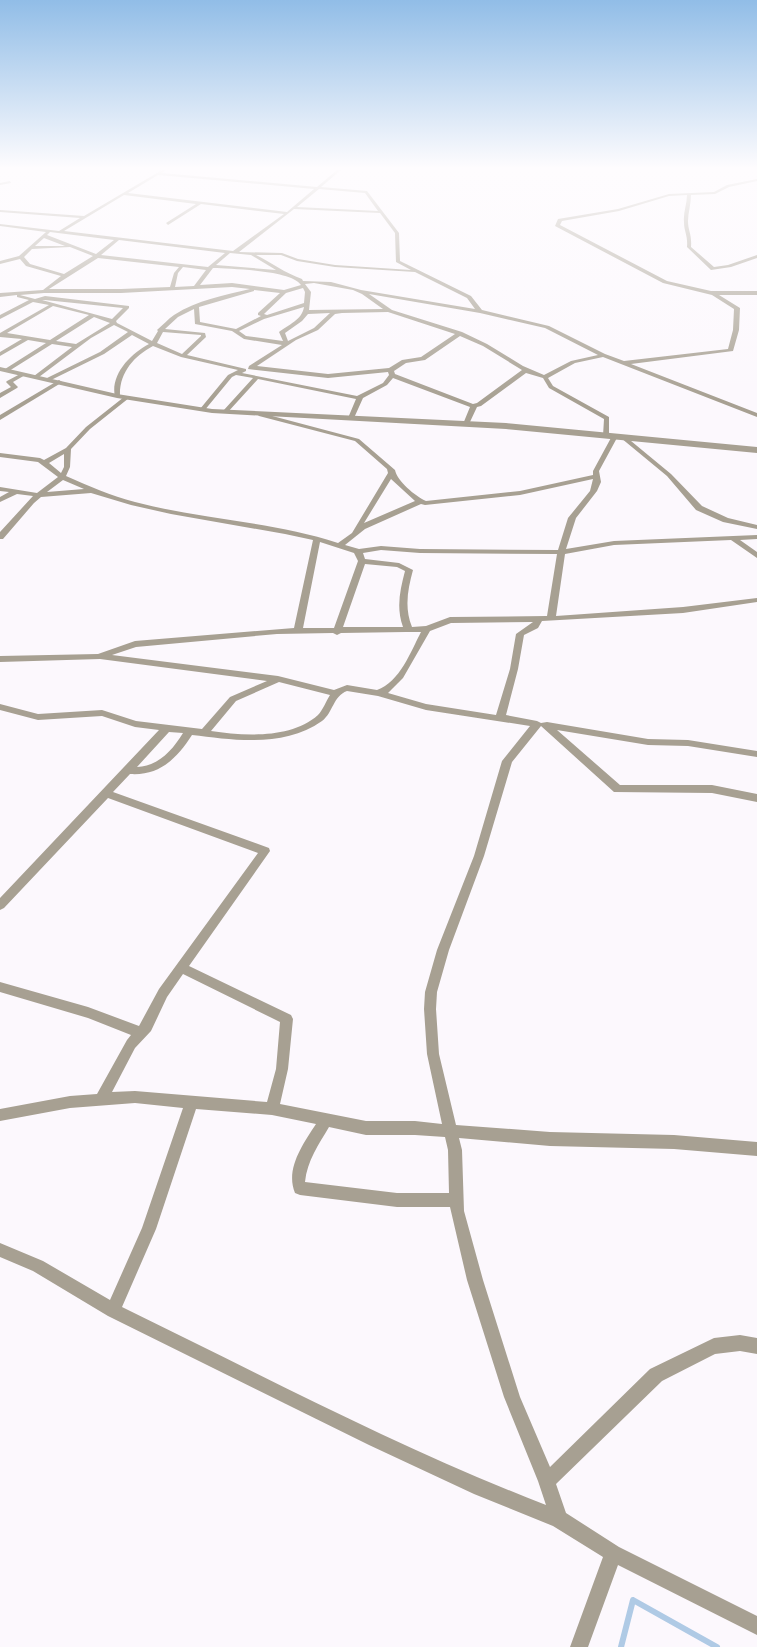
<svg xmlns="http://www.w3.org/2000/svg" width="757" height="1647" font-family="'Work Sans',sans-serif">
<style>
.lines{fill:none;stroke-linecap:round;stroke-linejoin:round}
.stream{stroke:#afcae5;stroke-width:6}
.minor{fill:#a7a092;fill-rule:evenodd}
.tertiary{fill:#a7a092;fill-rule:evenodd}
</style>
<rect width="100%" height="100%" fill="#fcf8fd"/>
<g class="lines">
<path class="stream" d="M621,1647L633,1600L717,1647"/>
<g class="minor">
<path d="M162,170H166L162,173L317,187L337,170H341L321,187L367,191L399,233L400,261L471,296L482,310L549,326L605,354L624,361L728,349L733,330L734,309L712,295L663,283L555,226L558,219L618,209L669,194L714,192L727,185L757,179V181L729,187L715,194L691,195C691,204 688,213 688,221C688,231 692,234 691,247L714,267L728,265L757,255V258L731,267L711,270L687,247C688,235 684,232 684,222C683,213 687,204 687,195L669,196L619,211L562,221L560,225L667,281L711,291H757V295H719L740,308L739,330L733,351L631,364L757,413V417L603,357L575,363L548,378L553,386L609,417V436L606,438L603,436L604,419L549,388L543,378L526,373L481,406L477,407L469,424L466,426L463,424L470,407L393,378L387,385L363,398L354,418L351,420L348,418L356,399L258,379L227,413H223V411L253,378L236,375L232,377L204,411H200V409L228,375L238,370L181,357L153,346C134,356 119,373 120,396L115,397C110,375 130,354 149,344L132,335L104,354L51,380H47V378L100,352L128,332L114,325L91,338L39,377L34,376L72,347L52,344L9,371H5V369L46,343L28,340L0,356V352L22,339L0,337V333L49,305L33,302L0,319V315L29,300L17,297V295L0,297V293L43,290L61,276L26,266L20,259L0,264V261L19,256L46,232L0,226V224L59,231L80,218L0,212V210L84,216ZM158,175L314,189L287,212L128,193ZM319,189L365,193L378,211L297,207ZM124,195L196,204L166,223L168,225L201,204L284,214L233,251L64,231ZM294,209L380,213L395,233L396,262L411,270L335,265L298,259L282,253L239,252ZM50,232L114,240L96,254L47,235ZM44,238L65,246H35ZM119,240L225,253L208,267L101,255ZM70,247L93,256L64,274L30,264L24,257L32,249ZM230,253L251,255L276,270L216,265ZM256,255H281L297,261L335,267L415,272L467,298L475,309L361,290L331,282L303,281L302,279C285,273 272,263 256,255ZM98,258L179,267L174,273L170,287L121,289H49ZM183,267L206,270L194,286L175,287L178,273ZM213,268C232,269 291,270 301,285L284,290L232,283L200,285ZM314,283L353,290L362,294L383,309L309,310L311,292L305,284ZM232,287L250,289C225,295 197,300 174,315C168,319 163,325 157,330L158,331L152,341L117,323L116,321L129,308V306L45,296L35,299L20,295L44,293H121ZM303,288L305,292L304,303L267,315L264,314L286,293ZM254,290L280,293L258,313V315L261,316L236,329L200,322L199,307L254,291ZM369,294L480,313L545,328L598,355L571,361L544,375L523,366L487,344L462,332L392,310ZM42,300H45L123,308L112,319ZM53,306L89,315L50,340L7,333ZM304,307C302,320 288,325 279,332L283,341L246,336L239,331L264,319ZM194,309L195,324L232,331L244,339L282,345L249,366L248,369L328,378L388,372L389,375L383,383L357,396L242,373L246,371V369L187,355L206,337L205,333L165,329L178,317ZM388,312L455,334L421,357L402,360L389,368L328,374L257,366L296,340L318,330L335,314L342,313ZM330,313L314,328L288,341L285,333L302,321L308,314ZM94,317L110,323L76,344L56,341ZM163,332L201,335V336L182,354L157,343ZM460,336L483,346L522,370L477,403L473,404L395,374L394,371L406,363L425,360Z"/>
<path d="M10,181L11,183L0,185V183Z"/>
<path d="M22,373L27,374L13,382L18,387L17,388L0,398V393L11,387L6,382L7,381Z"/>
<path d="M59,380L62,382L61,383L0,420V415Z"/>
<path d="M124,397L129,398L90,429L71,449L70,467L66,476C89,486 111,496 135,502C202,520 272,521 338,543L352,533L388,473L387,469L355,441L259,416L258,415L261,413L359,439L395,470C397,481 415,496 426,501L520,491L593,475V471L612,436L615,434L618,436L599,471L601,482L597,491L576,518L566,549L614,541L757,535V539L740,540L757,552V558L731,540L614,545L565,554L556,616L683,607L757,598V602L683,613L542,621L538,628L524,635L518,669L506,715L537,721L541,723L547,722L648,739L688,740L757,751V757L688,746L648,745L557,730L620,785H712L757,794V802L712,793L614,792L541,726L512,762L484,856L449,950L437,992L436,1009L439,1054L456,1125L550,1132L674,1135L757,1142V1156L674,1149L550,1146L459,1138L462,1150L464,1211L483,1280L520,1397L550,1467L650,1369L714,1338L740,1335L757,1338V1354L740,1351L715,1354L662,1381L556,1484L566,1513L619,1547L757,1616V1635L618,1565L588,1647H570L603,1557L553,1526L474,1494L369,1445L108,1316L33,1271L0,1257V1243L43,1261L110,1300L142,1228L183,1108L135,1103L70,1108L0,1121V1109L70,1096L97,1094L127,1040L131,1035L88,1018L0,992V982L88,1007L139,1026L159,989L258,853L108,798L4,908L0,910V898L159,730L135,727L102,716L38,720L0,710V704L38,714L102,710L136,721L202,729L230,697L267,681L100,659L0,662V656L98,654L135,641L294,628L313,540L285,534L171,514L131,505L91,493L41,497L34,503L3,539H0V532L33,496L17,494L0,502V497L9,492L0,491V487L37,493L58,477L38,462L0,457V453L40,458L44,460L66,448L86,427ZM64,454V467L61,473L49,463ZM391,479L415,501L364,523ZM593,479L590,491L568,518L558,550L420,549L381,546L359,549L345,545L365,529L421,504L425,505L520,495ZM63,480L84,489L47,492ZM320,542L354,553L358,561L334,628H303ZM381,550L420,553L557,554L547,616L450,617L426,626L412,627C404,607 408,589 413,570L399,563L365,559L363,553ZM365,564L397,567L405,571C400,590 396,608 403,627H343ZM533,622L516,634L510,669L496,715L426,704L388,693L403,678L430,631L451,623ZM406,632H421C411,651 400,682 377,690L347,685L334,690L278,676L112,655L136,647L277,634L333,633L337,635L341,633ZM279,682L330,695C326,701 323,710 318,715C291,739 244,736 211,731L236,701ZM347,691L378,696L426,710L530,726L502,761L474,856L437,950L425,992L424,1009L427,1054L442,1124L415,1121H366L280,1104L288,1069L293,1019L291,1015L189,966L270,851L269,848L113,792L130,774C160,776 177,758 192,735C234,740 284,748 322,721C333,713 333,696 347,691ZM169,732L183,733C172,751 158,766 137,767ZM183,974L280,1022L276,1069L267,1102L135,1091L112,1092L135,1048L151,1031L167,997ZM196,1109L272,1115L316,1124C303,1144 285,1169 295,1193L300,1195L397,1207H450L467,1280L504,1397L538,1481L546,1505C401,1449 262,1375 122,1307L156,1229ZM329,1127L366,1135H415L445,1137L448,1150L449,1193H397L305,1182C307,1161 319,1144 329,1127Z"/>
<path d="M621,436H625L671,474L702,506L728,518L757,525V529L723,522L696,510L667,476L621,438Z"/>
</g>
<path class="tertiary" d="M0,367L117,394L212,409L506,423L757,447V453L506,429L212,413L117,398L0,371Z"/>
</g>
<linearGradient id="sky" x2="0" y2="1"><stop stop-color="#91bde7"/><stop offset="0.42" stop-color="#fefcfe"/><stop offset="1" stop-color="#fefcfe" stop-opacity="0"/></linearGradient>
<rect width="757" height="400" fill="url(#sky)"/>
</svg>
